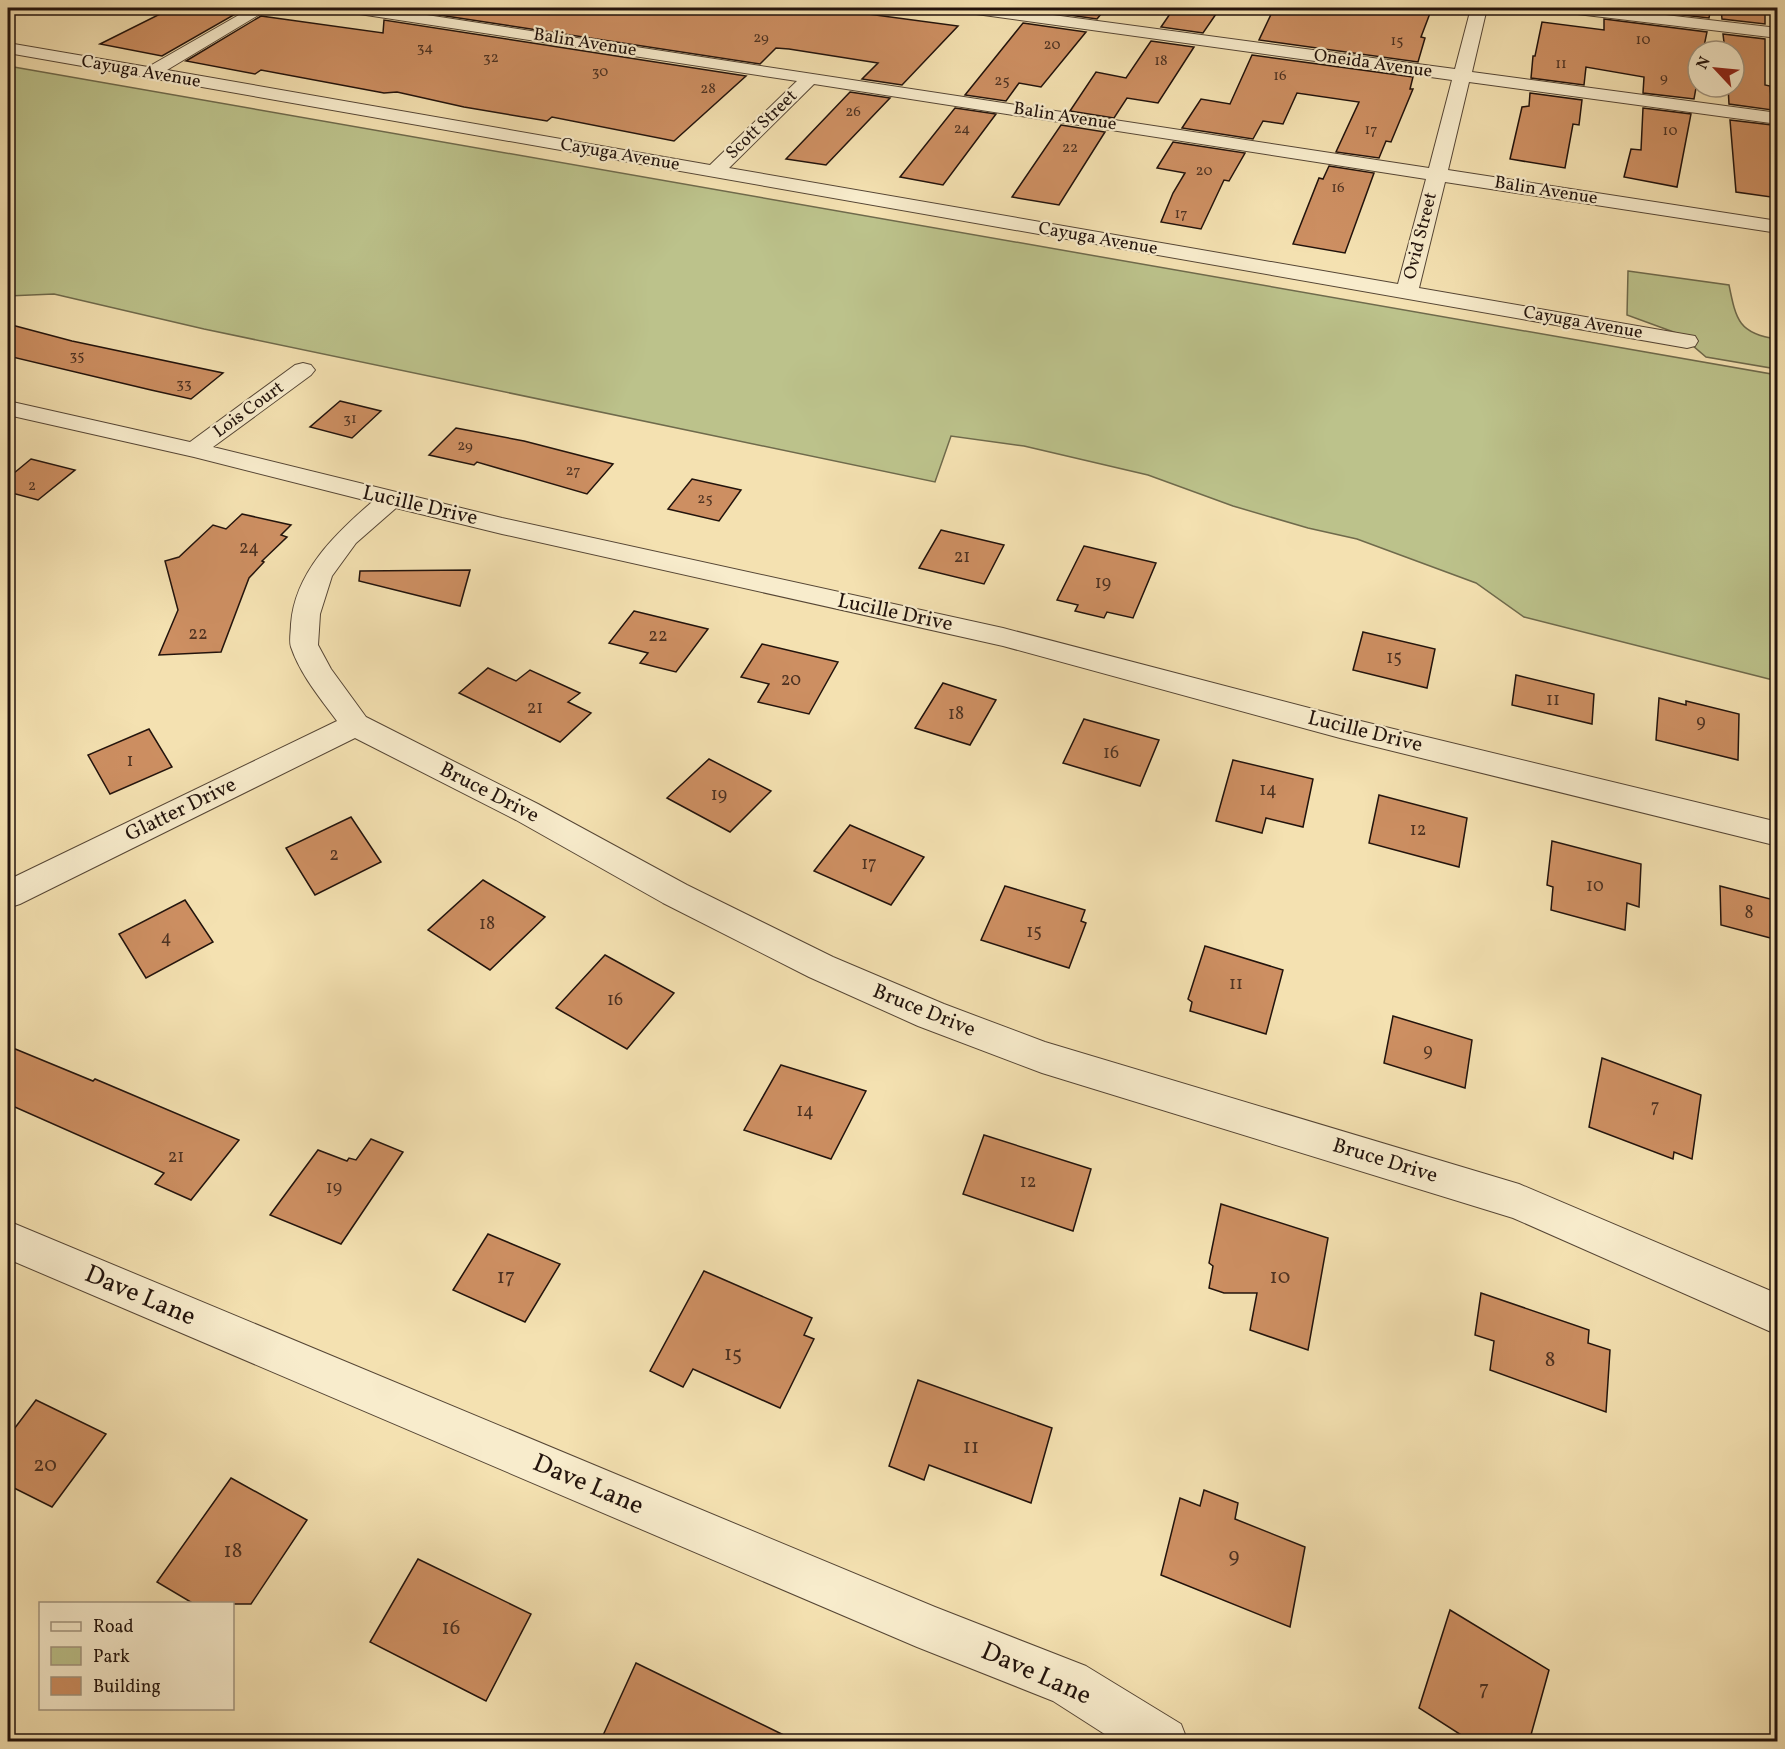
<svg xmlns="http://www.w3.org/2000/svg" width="1785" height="1749" font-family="Vollkorn,serif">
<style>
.green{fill:#bcc28b;stroke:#6f6a4c;stroke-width:1.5}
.building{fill:#cd8f62;stroke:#22130c;stroke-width:1.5}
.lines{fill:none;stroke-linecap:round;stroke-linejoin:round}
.street-casing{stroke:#564635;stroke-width:2}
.street{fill:#f8eccc;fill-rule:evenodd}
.labels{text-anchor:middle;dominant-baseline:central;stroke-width:4.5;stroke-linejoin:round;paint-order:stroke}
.far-number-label{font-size:15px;fill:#4d3222}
.far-street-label{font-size:18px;fill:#22130c;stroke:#f8eccc}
.number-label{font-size:18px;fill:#4d3222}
.street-label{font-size:21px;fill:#22130c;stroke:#f8eccc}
.near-number-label{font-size:21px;fill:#4d3222}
.near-street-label{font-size:26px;fill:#22130c;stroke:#f8eccc}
</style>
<rect width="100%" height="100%" fill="#f4e1b1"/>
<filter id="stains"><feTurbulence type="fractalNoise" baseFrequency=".00333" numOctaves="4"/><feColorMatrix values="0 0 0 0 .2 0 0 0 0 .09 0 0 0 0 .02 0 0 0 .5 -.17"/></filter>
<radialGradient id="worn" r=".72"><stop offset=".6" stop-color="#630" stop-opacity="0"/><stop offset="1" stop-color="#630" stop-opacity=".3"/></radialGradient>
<g class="green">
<path d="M8,66L1777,375V681L1524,617L1476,583L1357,539L1308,528L1233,506L1148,475L1024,446L951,436L935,482L204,329L54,294L8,296Z"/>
<path d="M1628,271L1729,285C1736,320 1739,334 1777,339V369L1706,357L1679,334L1627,315Z"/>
</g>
<g class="building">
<path d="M172,8H212L239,12L162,56L100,44Z"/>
<path d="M393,8H823L958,26L902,85L862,79L878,63L789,49L776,48L760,64Z"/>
<path d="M1036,8H1106L1097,19L1034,10Z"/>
<path d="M1174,8L1216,14L1203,33L1161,27Z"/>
<path d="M1274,8H1432L1421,37L1425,38L1418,62L1259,40Z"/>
<path d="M1620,8H1711L1709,18Z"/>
<path d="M1721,8H1765V24L1722,19Z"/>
<path d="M261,16L383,33L384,20L746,76L674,141L552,117L547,121L464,107L397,92L384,93L261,70L255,74L186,61Z"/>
<path d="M1604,19L1707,32L1703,51H1698V77L1694,99L1643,93L1644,77L1586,67L1584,85L1531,78L1533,56H1535L1542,22L1604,30Z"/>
<path d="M1023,23L1086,32L1041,87L1019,83L1006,101L965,95Z"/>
<path d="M1723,34L1765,39V85L1770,86L1772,110L1729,104L1728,87H1734V51H1725Z"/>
<path d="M1151,41L1194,47L1158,103L1127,98L1114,118L1070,111L1096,72L1126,78Z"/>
<path d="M1252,55L1413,77L1410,89H1413L1391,142L1386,141L1379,158L1336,152L1359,102L1297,93L1283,124L1263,121L1253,139L1182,128L1201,99L1230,104Z"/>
<path d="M850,92L890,98L826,165L786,159Z"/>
<path d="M1530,93L1582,100L1579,125L1573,124L1565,168L1510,159L1522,107L1529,106Z"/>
<path d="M955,108L996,114L943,185L900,177Z"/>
<path d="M1643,108L1691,114L1677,187L1624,177L1631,149L1641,150Z"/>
<path d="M1730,120L1772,125L1773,140L1778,141V198L1736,192Z"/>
<path d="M1061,125L1105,132L1059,205L1012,197Z"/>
<path d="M1173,142L1245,153L1229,181L1224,180L1201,229L1161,222L1173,193L1185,173L1157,168Z"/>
<path d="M1329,166L1374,173L1345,253L1293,244L1319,178L1323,179Z"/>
<path d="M8,324L72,341L223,373L191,399L151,390L8,356Z"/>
<path d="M340,401L381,411L352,438L310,427Z"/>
<path d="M456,428L524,441L613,464L587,494L477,462L474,465L429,455Z"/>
<path d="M31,459L75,470L38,500L8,492V478Z"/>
<path d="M692,479L741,490L719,521L668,509Z"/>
<path d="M242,514L291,525L281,535L287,537L262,561L264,562L249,578L221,652L159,655L178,610L165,561L179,557L213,525L226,529Z"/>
<path d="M941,530L1004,545L984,584L919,568Z"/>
<path d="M1084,546L1156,563L1133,618L1107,612L1104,618L1075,611L1078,605L1057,600Z"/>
<path d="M470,570L460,606L359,581L360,571Z"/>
<path d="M634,611L708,629L676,672L640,663L648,653L609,643Z"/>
<path d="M1363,632L1435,649L1427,688L1353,670Z"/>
<path d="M762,644L838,662L809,714L758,702L769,684L741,677Z"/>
<path d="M488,668L516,681L530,670L580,693L568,702L591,713L560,742L459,693Z"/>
<path d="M1516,675L1594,694L1592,724L1512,705Z"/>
<path d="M943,683L996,700L970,745L915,728Z"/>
<path d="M1659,698L1686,705V701L1739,714L1738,760L1656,740Z"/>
<path d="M1084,719L1159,740L1140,786L1063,763Z"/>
<path d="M149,729L172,767L110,794L88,755Z"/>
<path d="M709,759L771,791L730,832L667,798Z"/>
<path d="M1233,760L1313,779L1303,827L1266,818L1262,833L1216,821Z"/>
<path d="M1379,795L1467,818L1459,867L1369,843Z"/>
<path d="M351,817L381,862L315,895L286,848Z"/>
<path d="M850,825L924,857L891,905L814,871Z"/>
<path d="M1552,841L1641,864L1639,907L1627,903L1625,930L1551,910L1553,887L1547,885Z"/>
<path d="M483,880L545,917L490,970L428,930Z"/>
<path d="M1005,886L1085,910L1081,921L1086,923L1069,968L981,940Z"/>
<path d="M1720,886L1778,901V940L1721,925Z"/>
<path d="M185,900L213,942L146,978L119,934Z"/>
<path d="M1205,946L1283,970L1266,1034L1190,1011L1192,1002L1188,999Z"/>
<path d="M605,955L674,993L627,1049L556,1008Z"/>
<path d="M1393,1016L1472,1040L1465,1088L1384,1063Z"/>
<path d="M8,1046L93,1081L95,1079L239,1140L191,1200L155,1184L164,1173L8,1104Z"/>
<path d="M1602,1058L1701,1095L1692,1159L1674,1152L1673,1159L1589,1127Z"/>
<path d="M781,1065L866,1091L831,1159L744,1130Z"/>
<path d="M984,1135L1091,1169L1073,1231L963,1194Z"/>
<path d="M371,1139L403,1152L341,1244L270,1215L318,1150L347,1161L349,1158L356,1160Z"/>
<path d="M1221,1204L1328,1238L1308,1350L1250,1330L1257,1293H1224L1209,1288L1213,1266L1209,1263Z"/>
<path d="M488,1234L560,1264L525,1322L453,1290Z"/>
<path d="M704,1271L812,1318L804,1335L814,1339L780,1408L693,1369L683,1387L650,1371Z"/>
<path d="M1481,1293L1589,1330L1588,1343L1610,1350L1606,1412L1490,1370L1494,1341L1475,1335Z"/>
<path d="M918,1380L1052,1428L1031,1503L929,1465L924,1480L889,1466Z"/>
<path d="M36,1400L106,1434L52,1507L8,1485V1437Z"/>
<path d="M231,1478L307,1520L251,1604H194L157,1582Z"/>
<path d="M1204,1490L1238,1503L1235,1519L1305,1547L1290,1627L1161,1575L1180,1498L1200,1506Z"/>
<path d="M418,1559L531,1614L486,1701L370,1642Z"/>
<path d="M1450,1610L1549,1670L1529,1742H1472L1419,1708Z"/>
<path d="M636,1663L798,1742H600Z"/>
</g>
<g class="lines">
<g class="street-casing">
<g id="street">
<path d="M251,8H270L167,70L710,165L797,81L353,13L345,8H381L1429,168L1452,80L969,13L961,8H1001L1455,69L1471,8H1487L1472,72L1778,113V124L1469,82L1448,170L1778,221V233L1445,182L1419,288L1695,336L1698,341L1695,346L1687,348L8,53V43L148,67ZM814,84L1426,179L1398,284L729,168Z"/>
<path d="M1561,8H1605L1778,28V38L1569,13Z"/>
<path d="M303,363L311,365L315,370L311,375L213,447L502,518L1003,628L1340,716L1778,822V846L1340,738L1003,646L502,534L396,508L356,543L332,576L320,614L318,645L331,669L366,717L538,804L687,885L833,957L944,1004L1045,1042L1519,1184L1778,1294V1335L1513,1218L1042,1073L918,1026L809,977L663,903L516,820L355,738L20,904L8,908V880L337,721C320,698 300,674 291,647C289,641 291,631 291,624C295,572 335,534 372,502L194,457L8,415V401L190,442L295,365Z"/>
<path d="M8,1221L935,1607L1086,1666L1181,1724L1188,1742H1117L1053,1701L917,1647L8,1259Z"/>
</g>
</g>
<use href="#street" class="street"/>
</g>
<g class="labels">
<g class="far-number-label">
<text x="761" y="38">29</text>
<text x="1643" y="40">10</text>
<text x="1397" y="41">15</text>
<text x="1052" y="45">20</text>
<text x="425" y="48">34</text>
<text x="491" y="58">32</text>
<text x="1161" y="61">18</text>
<text x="1561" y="64">11</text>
<text x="600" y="72">30</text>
<text x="1280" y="76">16</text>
<text x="1664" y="78">9</text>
<text x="1002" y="81">25</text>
<text x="708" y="89">28</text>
<text x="853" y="112">26</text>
<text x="962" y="129">24</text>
<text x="1371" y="130">17</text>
<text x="1670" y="131">10</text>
<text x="1070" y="148">22</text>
<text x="1204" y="171">20</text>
<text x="1338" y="188">16</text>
<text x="1181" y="214">17</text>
<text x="77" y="356">35</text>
<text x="184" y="384">33</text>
<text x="350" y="419">31</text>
<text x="465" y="446">29</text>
<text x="573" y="471">27</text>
<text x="32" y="486">2</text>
<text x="705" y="499">25</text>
</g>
<g class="far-street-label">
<text transform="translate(585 43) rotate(9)">Balin Avenue</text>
<text transform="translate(1373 64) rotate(8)">Oneida Avenue</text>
<text transform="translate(141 72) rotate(10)">Cayuga Avenue</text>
<text transform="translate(1065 117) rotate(9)">Balin Avenue</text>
<text transform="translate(762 125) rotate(-44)">Scott Street</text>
<text transform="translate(620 155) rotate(10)">Cayuga Avenue</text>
<text transform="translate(1546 191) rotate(9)">Balin Avenue</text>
<text transform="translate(1421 236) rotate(-76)">Ovid Street</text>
<text transform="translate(1098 239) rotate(10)">Cayuga Avenue</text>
<text transform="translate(1583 323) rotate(10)">Cayuga Avenue</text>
<text transform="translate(249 410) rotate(-36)">Lois Court</text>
</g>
<g class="number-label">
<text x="249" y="548">24</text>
<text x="962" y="557">21</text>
<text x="1103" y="583">19</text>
<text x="198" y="634">22</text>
<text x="658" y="636">22</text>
<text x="1394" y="658">15</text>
<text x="791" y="680">20</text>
<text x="1553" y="700">11</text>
<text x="535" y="708">21</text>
<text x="956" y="714">18</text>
<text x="1701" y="722">9</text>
<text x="1111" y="753">16</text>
<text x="130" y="761">1</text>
<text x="1268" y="790">14</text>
<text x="719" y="795">19</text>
<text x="1418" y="830">12</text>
<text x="334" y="855">2</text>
<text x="869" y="864">17</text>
<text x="1595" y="886">10</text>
<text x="1749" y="913">8</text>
<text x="487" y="924">18</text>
<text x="1034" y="932">15</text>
<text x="166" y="938">4</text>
<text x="1236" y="984">11</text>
<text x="615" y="1000">16</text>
<text x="1428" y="1051">9</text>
<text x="1655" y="1107">7</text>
<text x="805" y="1111">14</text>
<text x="176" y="1157">21</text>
<text x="1028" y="1182">12</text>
<text x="334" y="1188">19</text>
</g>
<g class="street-label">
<text transform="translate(420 506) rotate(13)">Lucille Drive</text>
<text transform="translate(895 613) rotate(12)">Lucille Drive</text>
<text transform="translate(1365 732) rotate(14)">Lucille Drive</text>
<text transform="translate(489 793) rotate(27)">Bruce Drive</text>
<text transform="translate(181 810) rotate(-26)">Glatter Drive</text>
<text transform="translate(924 1011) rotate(22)">Bruce Drive</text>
<text transform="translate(1385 1161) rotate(17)">Bruce Drive</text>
</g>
<g class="near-number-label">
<text x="506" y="1277">17</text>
<text x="1280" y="1277">10</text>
<text x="733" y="1354">15</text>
<text x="1550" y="1360">8</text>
<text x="971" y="1447">11</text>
<text x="45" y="1465">20</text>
<text x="233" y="1551">18</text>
<text x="1234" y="1556">9</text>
<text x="451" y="1628">16</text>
<text x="1484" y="1689">7</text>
</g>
<g class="near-street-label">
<text transform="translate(140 1296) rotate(23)">Dave Lane</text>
<text transform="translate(588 1485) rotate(23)">Dave Lane</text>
<text transform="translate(1036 1674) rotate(24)">Dave Lane</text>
</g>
</g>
<rect width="1785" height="1749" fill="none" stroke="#f4e1b1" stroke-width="30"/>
<rect x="9" y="9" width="1767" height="1731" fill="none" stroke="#22130c" stroke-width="3"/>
<rect x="15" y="15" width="1755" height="1719" fill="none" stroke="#22130c" stroke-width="1.5"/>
<rect x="39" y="1602" width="195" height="108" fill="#f8eccc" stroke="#a2957f" stroke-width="1.5"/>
<rect x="51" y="1622" width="30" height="9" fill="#f8eccc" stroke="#a2957f" stroke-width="1.5"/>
<text x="93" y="1632" font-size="18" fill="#22130c">Road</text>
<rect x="51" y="1647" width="30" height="18" fill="#bcc28b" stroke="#a2957f" stroke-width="1.5"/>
<text x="93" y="1662" font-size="18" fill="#22130c">Park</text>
<rect x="51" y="1677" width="30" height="18" fill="#cd8f62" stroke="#a2957f" stroke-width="1.5"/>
<text x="93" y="1692" font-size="18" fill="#22130c">Building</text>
<g transform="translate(1716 69) rotate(296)"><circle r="28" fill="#f8eccc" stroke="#a2957f" stroke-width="1.5"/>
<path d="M0-4.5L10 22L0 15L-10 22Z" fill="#8f2418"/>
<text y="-9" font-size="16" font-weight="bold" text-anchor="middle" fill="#22130c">N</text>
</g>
<rect width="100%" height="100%" filter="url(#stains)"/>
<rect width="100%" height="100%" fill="url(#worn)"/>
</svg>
